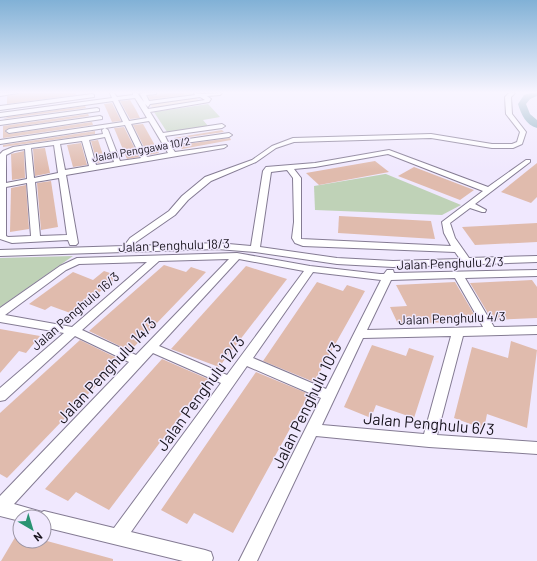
<svg xmlns="http://www.w3.org/2000/svg" width="537" height="561" font-family="Barlow,sans-serif">
<style>
.commercial{fill:#f3ded0}
.green{fill:#bfd2b7}
.lines{fill:none;stroke-linecap:round;stroke-linejoin:round}
.river{fill:#86acbb;fill-rule:evenodd}
.building{fill:#e0bbad}
.minor-casing{stroke:#847b93;stroke-width:2}
.minor{fill:#fff;fill-rule:evenodd}
.labels{text-anchor:middle;dominant-baseline:central;stroke-width:3;stroke-linejoin:round;paint-order:stroke}
.far-street-label{font-size:11px;fill:#19151e;stroke:#f0e8fe}
.street-label{font-size:13px;fill:#19151e;stroke:#f0e8fe}
.near-street-label{font-size:16px;fill:#19151e;stroke:#f0e8fe}
</style>
<rect width="100%" height="100%" fill="#f0e8fe"/>
<path class="commercial" d="M161,93H192L201,103L154,110L144,95Z"/>
<g class="green">
<path d="M208,104L220,117L203,120L208,126L167,132L154,112Z"/>
<path d="M385,174H386L461,205L442,215L315,210L314,186Z"/>
<path d="M73,256L0,307V258Z"/>
</g>
<g class="lines">
<path class="river" d="M531,93H537V96L530,99L526,104L530,114L537,120V128C526,125 521,114 518,104L524,95Z"/>
</g>
<g class="building">
<path d="M19,93H76V95L7,104V96L18,94Z"/>
<path d="M172,93H183L185,95L150,99L148,96Z"/>
<path d="M130,100L136,110L140,118L130,119L120,101Z"/>
<path d="M112,103L121,121L112,122L104,104Z"/>
<path d="M85,106L86,108L3,119L8,117Z"/>
<path d="M88,114L89,116L9,128L5,131L9,134L92,122L93,125L3,138V126Z"/>
<path d="M143,124L152,140L159,153L148,155L133,125Z"/>
<path d="M124,127L139,157L127,159L114,128Z"/>
<path d="M222,130L224,132L175,139L174,138Z"/>
<path d="M95,131V134L3,147V145Z"/>
<path d="M230,138L231,140L182,149L179,145Z"/>
<path d="M98,140L105,161L97,163L91,141Z"/>
<path d="M81,143L87,165L73,167L67,145Z"/>
<path d="M45,148L50,173L35,176L33,149Z"/>
<path d="M24,151L25,178L12,180L11,154Z"/>
<path d="M375,161L389,172L319,185L306,173Z"/>
<path d="M537,163V197L531,203L501,192Z"/>
<path d="M414,167L474,190L460,200L398,176Z"/>
<path d="M51,181L58,227L41,230L37,183Z"/>
<path d="M26,185L29,229L10,232L11,188Z"/>
<path d="M339,216L431,221L435,239L338,233Z"/>
<path d="M537,223V242L475,245L462,227Z"/>
<path d="M164,265L186,272L191,267L206,272L130,351L89,331Z"/>
<path d="M246,266L287,279L219,367L171,349Z"/>
<path d="M104,271L119,276L73,314L51,306L45,310L29,304L73,272L93,280Z"/>
<path d="M532,280L537,287V318L492,320L470,283Z"/>
<path d="M317,282L343,291L347,285L365,291L314,382L263,361Z"/>
<path d="M455,282L478,321L398,324L390,307L407,306L396,285Z"/>
<path d="M0,329L40,336L26,353L19,351L0,373Z"/>
<path d="M80,340L121,360L7,478L0,474V413Z"/>
<path d="M511,341L537,350L527,428L487,414L484,429L454,418L472,347L508,358Z"/>
<path d="M372,345L406,356L409,348L434,356L414,418L376,405L371,418L344,407Z"/>
<path d="M162,359L208,379L109,510L76,492L68,501L45,489Z"/>
<path d="M256,372L309,394L233,533L194,513L187,524L161,510Z"/>
<path d="M20,529V541H47L113,559V561H1Z"/>
</g>
<g class="lines">
<g class="minor-casing">
<g id="minor">
<path d="M0,93H18L0,96Z"/>
<path d="M110,93H114L117,97L133,95V93H137L144,102L140,94L142,93H156V94L146,95L149,101L195,95L194,93L202,94L222,93L220,95L207,96L211,99L209,102L150,112L163,133L222,124L225,126L222,128L165,136L168,142L229,133L232,135L229,137L170,145L175,152L226,145L227,146L224,148L66,175L78,243L76,245H70L68,240L12,243L0,239V154L3,151L13,147L103,134L102,130L105,128L108,130L120,161L141,158L125,125L0,144V140L123,122L113,101L0,117V113L112,98ZM200,97L205,100L148,109L145,104L148,107L150,104ZM135,98L147,118L129,121L118,100ZM149,121L168,153L147,157L131,124ZM105,137L114,162L96,165L89,140ZM82,141L89,166L65,170L60,144ZM54,145L58,173L34,178L31,148ZM25,149L27,179L6,183V155L14,151ZM59,178L67,235L40,236L35,182ZM27,183L31,236L8,237L6,236V187Z"/>
<path d="M509,93H515L511,97L512,114L526,132L522,144L513,148H492L431,138L294,142L276,148L256,162L211,181L188,200L175,215L136,242L133,246L217,243L251,246L263,171L266,167L315,163L389,150L488,187L526,160H530V162L475,204L486,210L485,212H482L470,208L450,223L455,238L469,258L537,256V262L393,267L337,264L255,252L217,249L0,256V250L124,246L130,238L169,211L182,196L205,177L252,160L272,146L293,138L431,134L492,144H512L517,142L520,132L506,114L505,97ZM388,154L483,191L442,222L444,233L451,246L301,239V178L294,169L315,167ZM287,170L293,178L294,222L292,238L295,243L303,246L455,252L460,259L393,261L337,258L260,247L271,172Z"/>
<path d="M92,94L94,95V97L0,110V106Z"/>
<path d="M97,108L99,109V111L0,125V121Z"/>
<path d="M100,116L102,117V119L9,133L6,131L9,129Z"/>
<path d="M237,253L310,266L380,274H384L387,270H393L394,273L537,270V276L465,278L494,327L537,326V334L463,336L437,435L537,442V454L429,447L316,436L257,561H239L321,398L247,366L131,532L205,550L211,552L213,558L212,561H183L44,527V517H20V521L0,516V496L129,362L75,336L5,400L0,401V388L64,333L0,322V308L60,266L77,258ZM229,259L136,355L82,330L159,261ZM239,259L304,271L227,375L159,346ZM147,262L72,327L5,315L66,270L79,264ZM313,272L381,280L326,389L253,358ZM455,278L483,327L367,330L391,280ZM451,336L424,434L322,425L363,338ZM153,353L221,383L114,528L44,511L42,512L14,504Z"/>
</g>
</g>
<use href="#minor" class="minor"/>
</g>
<linearGradient id="sky" x2="0" y2="1"><stop stop-color="#81b1d6"/><stop offset="0.54" stop-color="#f8f5ff"/><stop offset="1" stop-color="#f8f5ff" stop-opacity="0"/></linearGradient>
<rect width="537" height="171" fill="url(#sky)"/>
<g class="labels">
<g class="far-street-label">
<text transform="translate(141 149) rotate(-10)">Jalan Penggawa 10/2</text>
</g>
<g class="street-label">
<text transform="translate(174 245) rotate(-2)">Jalan Penghulu 18/3</text>
<text transform="translate(450 263) rotate(-2)">Jalan Penghulu 2/3</text>
<text transform="translate(75 311) rotate(-41)">Jalan Penghulu 16/3</text>
<text transform="translate(452 318) rotate(-2)">Jalan Penghulu 4/3</text>
</g>
<g class="near-street-label">
<text transform="translate(106 370) rotate(-47)">Jalan Penghulu 14/3</text>
<text transform="translate(200 393) rotate(-54)">Jalan Penghulu 12/3</text>
<text transform="translate(306 405) rotate(-64)">Jalan Penghulu 10/3</text>
<text transform="translate(429 423) rotate(5)">Jalan Penghulu 6/3</text>
</g>
</g>
<g transform="translate(32 529) rotate(142)"><circle r="19" fill="#f0e8fe" stroke="#9a94a4"/>
<path d="M0-3L7 15L0 10L-7 15Z" fill="#299372"/>
<text y="-6" font-size="11" font-weight="bold" text-anchor="middle" fill="#19151e">N</text>
</g>
</svg>
